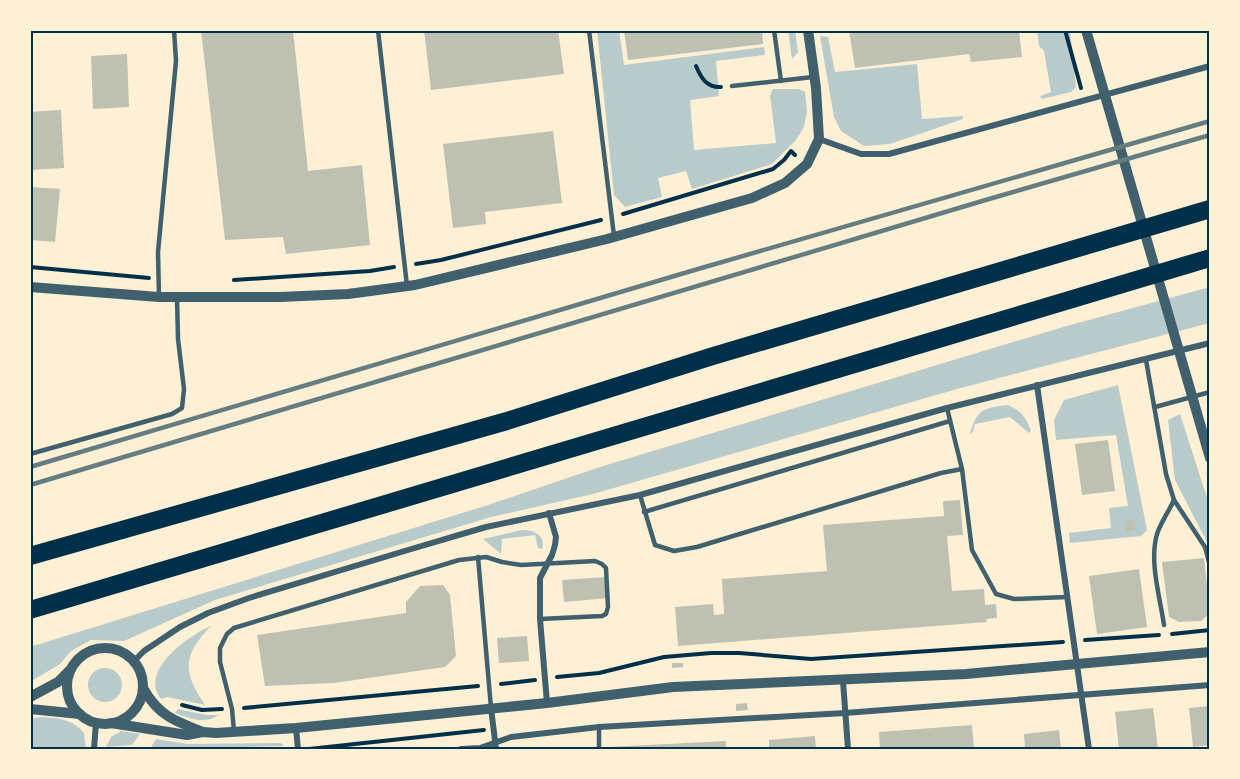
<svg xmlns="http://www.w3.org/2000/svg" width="1240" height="779" font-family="'Alegreya Sans',sans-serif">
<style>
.green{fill:#b9caca}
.building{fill:#bec0b2}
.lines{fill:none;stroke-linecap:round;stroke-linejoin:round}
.path{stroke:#003049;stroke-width:4}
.service{stroke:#3f606c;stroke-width:4.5}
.minor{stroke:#3f606c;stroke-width:6}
.tertiary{stroke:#3f606c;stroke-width:10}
.motorway{stroke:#003049;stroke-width:18}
.rail{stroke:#657d81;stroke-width:4.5}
.neatline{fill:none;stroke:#003049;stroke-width:2}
</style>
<rect width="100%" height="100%" fill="#fdf0d5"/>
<g class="green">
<path d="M597,30H619L624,65L764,47L765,55L716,61L719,96L690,100L694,150L776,143L770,95L773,89H799L805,92L807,111L804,127L796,140L772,164L692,189L686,171L658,178L662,197L625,207L614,195Z"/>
<path d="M788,30H795L798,52L792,59Z"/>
<path d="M1037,30H1070L1076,87L1071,92L1042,99L1040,96L1051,92L1044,51L1039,46Z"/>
<path d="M820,36L828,37L835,72L917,64L922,119L963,116V119L890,144L864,146L841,131L834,117Z"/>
<path d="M1210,287V323L957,389L593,494L491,517L215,600L124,641L91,640L71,651L60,664L30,682V647L488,505L600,467L1063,327Z"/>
<path d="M1118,385L1147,530L1141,536L1070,543L1069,533L1111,528L1109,508L1128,506L1116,435L1056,440L1054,420L1064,400Z"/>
<path d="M1008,405C1021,411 1026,417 1031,431L1029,433L1010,417L975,424L973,432L970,434C977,409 983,408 1008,405Z"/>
<path d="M1180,414L1210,507V548L1175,480L1168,420Z"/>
<path d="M522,530C534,530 546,535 542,549L538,548L535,535L502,539L501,554L483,539Z"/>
<path d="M211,626C183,655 182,671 205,705L167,697L161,699C139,670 188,636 211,626Z"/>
<circle cx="105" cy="685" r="17"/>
<path d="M178,709L206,715H219C205,725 189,718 175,713Z"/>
<path d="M41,717C59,718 72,719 84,733L86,749H30V719Z"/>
<path d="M121,731L140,734L132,745L106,747L111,737Z"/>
<path d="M156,739L188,744L281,743L284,746L150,749Z"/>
</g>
<g class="building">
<path d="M201,30H293L308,171L362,165L370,245L286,254L283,237L225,240Z"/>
<path d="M424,30H558L564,74L431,90Z"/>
<path d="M624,30H762L763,44L628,60Z"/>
<path d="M849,30H1019L1022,57L971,62L969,54L855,68Z"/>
<path d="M127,54L129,107L93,109L91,56Z"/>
<path d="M61,110L64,168L30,170V112Z"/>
<path d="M553,131L562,203L485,212L486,224L453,228L443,144Z"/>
<path d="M30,187L60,189L55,242L30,240Z"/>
<path d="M1108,440L1115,491L1082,495L1075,444Z"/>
<path d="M960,500L963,535L947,536L952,591L984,589L985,605L996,604L997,618L986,619L987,622L678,646L675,607L713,604L714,615L724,614L722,579L827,571L823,525L944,516L943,501Z"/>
<path d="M1134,520L1135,530L1126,532L1125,521Z"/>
<path d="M1204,558L1210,613L1201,621L1179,622L1169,617L1162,562Z"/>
<path d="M1139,569L1147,627L1097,634L1089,576Z"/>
<path d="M606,577L608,598L564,602L562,580Z"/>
<path d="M443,585L450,595L456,656L445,667L334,683L265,686L257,635L406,613V602L420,586Z"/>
<path d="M527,636L529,661L499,663L497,638Z"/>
<path d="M672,663H683V667L672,668Z"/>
<path d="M747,703L748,710L736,711V704Z"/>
<path d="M1210,706V745L1193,747L1189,708Z"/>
<path d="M1153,708L1158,749H1119L1115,712Z"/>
<path d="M972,725L974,749H880L879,732Z"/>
<path d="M1059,730L1061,749H1025L1024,734Z"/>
<path d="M815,736L816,749H769V740Z"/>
<path d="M726,741V749H608V747Z"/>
</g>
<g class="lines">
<g class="path">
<path d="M1065,30L1081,88"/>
<path d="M696,66C701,78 707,88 721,87"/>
<path d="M623,214L773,169L784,160L791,151L795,155"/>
<path d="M416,264L441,260L601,220"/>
<path d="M30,267L149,278"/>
<path d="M234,280L370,271L394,267"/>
<path d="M1172,634L1210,630"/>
<path d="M1085,640L1159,635"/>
<path d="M557,677L599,673L664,657L711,653H739L811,659L1063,642"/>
<path d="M501,684L535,680"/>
<path d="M182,705L202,710L222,709"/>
<path d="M244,708L478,686"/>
<path d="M309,749L484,730"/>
</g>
<g class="service">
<path d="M378,30L407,286"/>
<path d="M589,30L614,236"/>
<path d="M774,30L781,81"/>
<path d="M732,86L813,77"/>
<path d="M159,297L158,252L176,61L174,30"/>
<path d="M1146,360L1166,474L1174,500L1205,547L1210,566"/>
<path d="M1155,407L1210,392"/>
<path d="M947,408L962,469L972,550L996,594L1014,599L1067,597"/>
<path d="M30,454L172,414L182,408L184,389L178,339L177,297"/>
<path d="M640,495L655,545L674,551L697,547L941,473L962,469"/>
<path d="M644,512L950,421"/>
<path d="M478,557L491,708"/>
<path d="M1164,625C1160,597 1149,562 1157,534C1161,522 1169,511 1174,500"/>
<path d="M234,731L232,709L220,662V648L227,634L234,628L459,560L486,557L502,562L521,565L595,561L602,564L606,568L608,607L606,614L602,616L540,619"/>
<path d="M599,749V727"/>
</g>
<g class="minor">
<path d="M819,139L861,154H889L1210,66"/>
<path d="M1037,385L1089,749"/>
<path d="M134,661L144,651L180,627L208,613L249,598L408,550L486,527L640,495L947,408L1210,343"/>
<path d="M843,681L848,749"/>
<path d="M547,703L540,619V578L552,555L555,545L556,537L549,513"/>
<path d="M491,708L496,749"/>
<path d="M296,728L298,749"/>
<path d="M94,749L96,723"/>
<path d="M461,749L480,748L511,737L599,727L845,713L1210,685"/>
</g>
<g class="tertiary">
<path d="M1086,30L1210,458"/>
<path d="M30,287L159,297H280L348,294L415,285L607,239L752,198L785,183L807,164L819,139L816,88L808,30"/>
<circle cx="105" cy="686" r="38"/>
<path d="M143,688C158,715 174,721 203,732"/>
<path d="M30,697L58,682L71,669"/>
<path d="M30,709L80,714"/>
<path d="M111,723L187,735L203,732L216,733L296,728L547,703L673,687L966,674L1210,652"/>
</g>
<g class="motorway">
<path d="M30,556L507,421L713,356L1210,209"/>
<path d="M30,610L1210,258"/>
</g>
<g class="rail">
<path d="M30,467L698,269L1210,121"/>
<path d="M30,485L989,199L1210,135"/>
</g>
</g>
<rect width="1240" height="779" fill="none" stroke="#fdf0d5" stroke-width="63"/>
<rect x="32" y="32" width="1176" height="716" class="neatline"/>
</svg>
